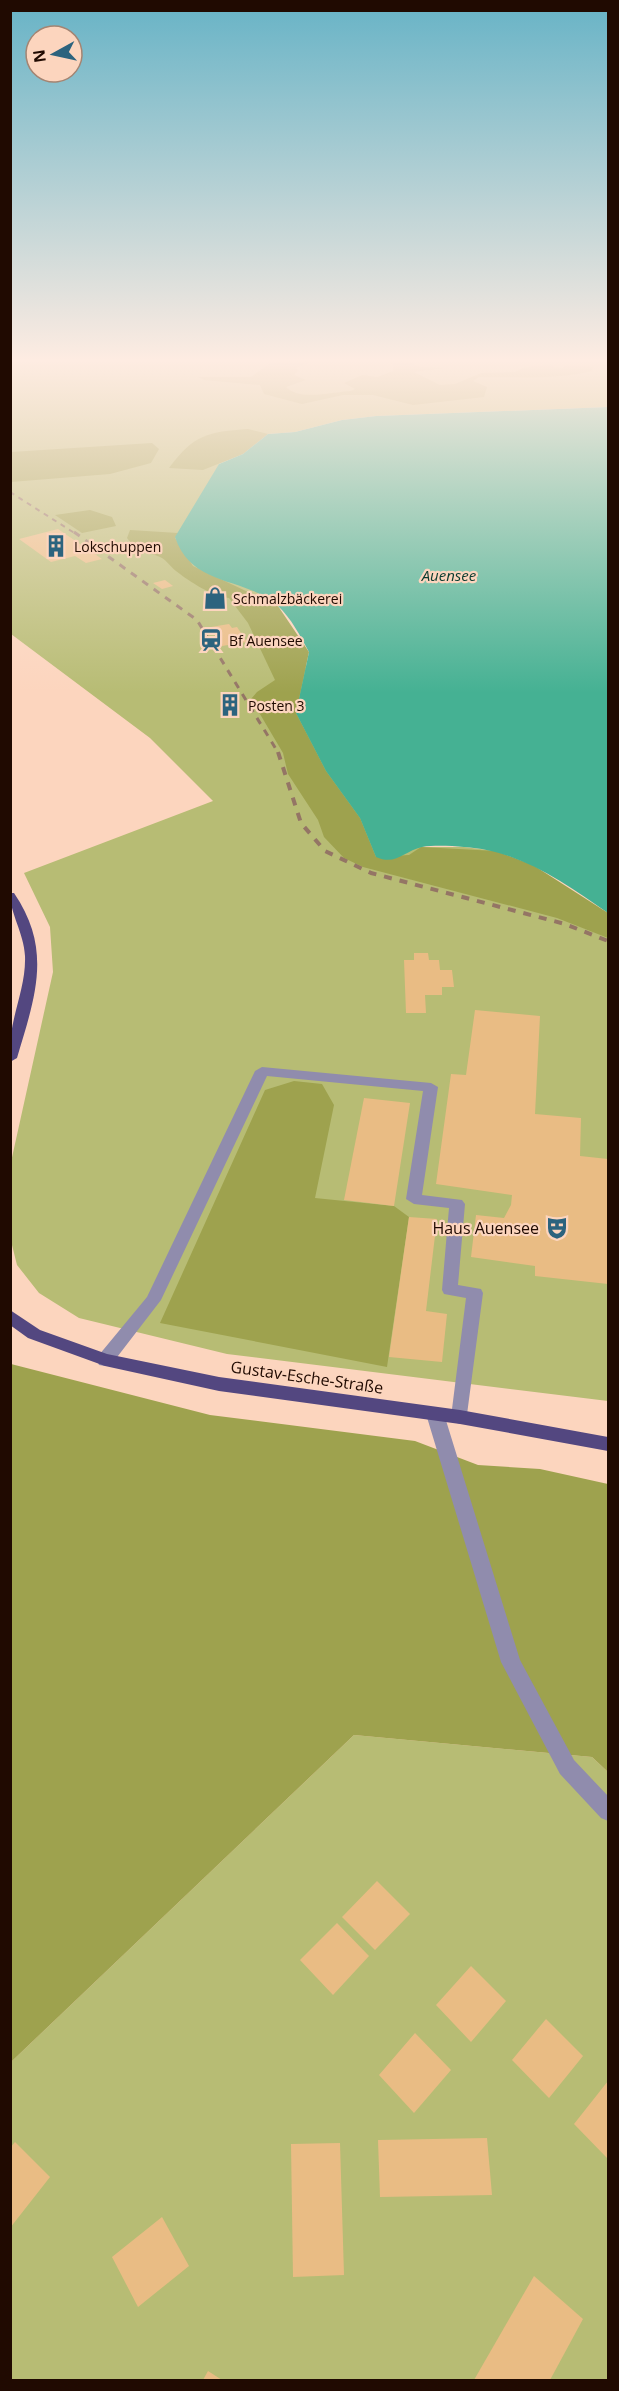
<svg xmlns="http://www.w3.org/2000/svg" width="619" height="2391" font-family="'Open Sans',sans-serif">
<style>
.green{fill:#b7bc74}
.forest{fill:#9ea24e}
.water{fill:#45b193}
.building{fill:#e9bc84}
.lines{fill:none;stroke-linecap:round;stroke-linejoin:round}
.minor{fill:#908cad;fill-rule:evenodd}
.major{fill:#534780;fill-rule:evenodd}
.rail-far2{stroke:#947565;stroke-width:2;stroke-dasharray:5 5;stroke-linecap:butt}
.rail-far1{stroke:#947565;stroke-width:3;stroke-dasharray:7 7;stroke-linecap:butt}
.rail{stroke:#947565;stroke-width:4;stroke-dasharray:8 8;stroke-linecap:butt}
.labels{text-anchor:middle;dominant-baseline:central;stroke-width:4.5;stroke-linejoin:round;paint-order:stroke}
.far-poi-label{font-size:14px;fill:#200a01;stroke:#fcd5be;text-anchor:start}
.far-water-label{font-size:15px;font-style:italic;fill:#0a3b2f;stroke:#fcd5be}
.poi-label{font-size:16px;fill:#200a01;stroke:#fcd5be;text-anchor:end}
.street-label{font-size:16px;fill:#200a01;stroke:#fcd5be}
</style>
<rect width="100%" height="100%" fill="#fcd5be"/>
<g class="green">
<path d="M11,359H608V407L376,416L342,420L295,432L268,434L243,454L219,464L259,595L421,847H464L496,851L608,913V1401L227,1354L79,1318L39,1293L17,1265L11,1241V1162L53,972L50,927L24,873L213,801L150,738L11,634Z"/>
<path d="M354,1735L592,1757L608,1772V2380H11V2062Z"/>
</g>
<g class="forest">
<path d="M296,359H353L310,362L296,368L298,371L294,375L306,380L286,387C299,401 333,392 351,391L355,389L344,383L362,375L377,377L393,371V365L386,360L366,359H408L409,362L420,367L444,368L414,372L440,385L455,384L481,373L515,372L523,368L551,364L553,367L562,368L566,365L593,367L592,371C556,380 515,377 479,377L473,381L487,387L484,397L413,405L373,395H343L302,404L264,394L260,385L204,380L198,377H251L269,364Z"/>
<path d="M248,429L268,434L243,454L203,470L169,468C194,434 208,432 248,429Z"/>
<path d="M152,443L159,449L151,463L110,474L11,482V452Z"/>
<path d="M90,510L112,517L116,526L82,533L55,515Z"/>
<path d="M130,530L178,533L175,538L193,566L278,606L309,652L296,713L326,771L360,818L376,857L409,855L421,847L496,851L533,865L608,913V938L557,918L363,867L344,858L324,837L318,820L288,774L283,753L251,699L257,692L275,680L248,623L229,598C212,596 190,582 176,571C171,567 167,561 162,558C148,551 137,552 127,538Z"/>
<path d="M294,1081L322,1084L334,1105L315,1198L394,1206L409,1217L387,1367L160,1323L265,1090Z"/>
<path d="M11,1364L210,1415L415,1441L478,1465L540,1469L608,1484V1772L592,1757L354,1735L11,2062Z"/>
</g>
<path class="water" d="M608,407V913C564,883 519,850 464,847C451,846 435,845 422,847C404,851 396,866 376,857L360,818L326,771L296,713L309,652C301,637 291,618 278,606C245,576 192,588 175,537L219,464L243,454L268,434L295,432L342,420L376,416Z"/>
<g class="building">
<path d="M58,529L102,559L86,563L75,556L51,562L19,539Z"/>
<path d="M165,580L173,586L162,589L153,583Z"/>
<path d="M229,624L232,628L237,627L247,642L222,646L211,627Z"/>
<path d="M414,953H428L429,960H439L440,970H452L454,987H442V995H425L426,1013H406L404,960H414Z"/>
<path d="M475,1010L540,1016L535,1114L581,1118L580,1156L608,1159V1284L535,1276V1266L471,1257L476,1215L504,1218L511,1205L512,1195L436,1184L451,1074L466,1075Z"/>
<path d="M364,1098L410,1103L394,1206L344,1200Z"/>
<path d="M409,1217L437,1219L426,1311L447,1314L442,1362L389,1357Z"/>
<path d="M377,1881L410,1914L375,1950L342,1917Z"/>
<path d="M337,1923L369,1956L333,1995L300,1960Z"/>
<path d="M471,1966L506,2001L471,2042L436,2005Z"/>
<path d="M546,2019L583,2056L549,2098L512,2060Z"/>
<path d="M415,2033L451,2070L414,2113L379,2075Z"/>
<path d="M608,2081V2159L574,2124Z"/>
<path d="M487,2138L492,2195L380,2197L378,2140Z"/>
<path d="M15,2142L50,2177L10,2228V2148Z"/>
<path d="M340,2143L344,2275L293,2277L291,2144Z"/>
<path d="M162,2217L189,2266L138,2307L112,2257Z"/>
<path d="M534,2276L583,2319L550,2380H474Z"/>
<path d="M208,2371L222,2380H203Z"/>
</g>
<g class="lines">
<g class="minor">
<path d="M262,1067L431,1083L438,1087L422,1195L462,1200L465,1204L458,1285L481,1289L483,1293L466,1422L460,1424L454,1422L451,1417L466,1298L444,1294L442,1290L449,1208L414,1204L406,1199L423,1091L267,1076L161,1300L111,1365L105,1366L99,1365L97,1360L99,1355L147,1297L255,1071Z"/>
<path d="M435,1407L441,1409L444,1414L520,1660L574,1760L608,1796V1821L601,1818L560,1774L501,1662L426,1414L429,1409Z"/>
</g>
<g class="major">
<path d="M10,893H14C53,950 35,997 17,1058L10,1062C10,1053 9,1043 11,1034C15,1007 26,983 25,956C24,933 10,914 10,893Z"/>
<path d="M10,1310L40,1330L107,1354L219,1377L460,1410L608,1437V1451L460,1424L219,1391L105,1366L28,1338L10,1325Z"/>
</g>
<path class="rail-far2" d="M10,492L76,534"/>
<path class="rail-far1" d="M74,532L197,620L279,754"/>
<path class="rail" d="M278,752L301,823L325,851L371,873L565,924L608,941"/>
</g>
<linearGradient id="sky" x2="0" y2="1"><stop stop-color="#67b3c6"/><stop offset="0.52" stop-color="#feece2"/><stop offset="1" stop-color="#feece2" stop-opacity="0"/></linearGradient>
<rect width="619" height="693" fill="url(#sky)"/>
<defs>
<g id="building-bare" transform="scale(1.8)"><path d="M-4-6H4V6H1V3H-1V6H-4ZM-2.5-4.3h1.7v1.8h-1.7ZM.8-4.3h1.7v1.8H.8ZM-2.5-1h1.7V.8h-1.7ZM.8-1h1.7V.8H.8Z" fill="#2c637e" stroke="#fcd5be" stroke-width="2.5" paint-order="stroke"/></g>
<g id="shop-bare" transform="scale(1.8)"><path d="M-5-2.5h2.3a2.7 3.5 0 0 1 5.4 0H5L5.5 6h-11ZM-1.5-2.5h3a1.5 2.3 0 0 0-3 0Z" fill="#2c637e" stroke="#fcd5be" stroke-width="2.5" paint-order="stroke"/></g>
<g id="station-bare" transform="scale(1.8)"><path d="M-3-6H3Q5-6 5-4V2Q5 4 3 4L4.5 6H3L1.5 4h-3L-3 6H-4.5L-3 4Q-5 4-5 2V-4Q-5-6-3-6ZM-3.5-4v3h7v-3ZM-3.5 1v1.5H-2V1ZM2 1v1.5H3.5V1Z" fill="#2c637e" stroke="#fcd5be" stroke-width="2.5" paint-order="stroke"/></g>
<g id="theatre-bare" transform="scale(1.8)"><path d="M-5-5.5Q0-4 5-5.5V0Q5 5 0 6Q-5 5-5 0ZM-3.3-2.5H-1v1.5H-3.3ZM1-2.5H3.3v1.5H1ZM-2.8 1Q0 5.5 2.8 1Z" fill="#2c637e" stroke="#fcd5be" stroke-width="2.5" paint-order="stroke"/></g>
</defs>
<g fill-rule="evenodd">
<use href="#building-bare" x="56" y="546"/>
<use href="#shop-bare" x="215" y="598"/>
<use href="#station-bare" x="211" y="640"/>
<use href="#building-bare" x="230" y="705"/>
<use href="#theatre-bare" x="557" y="1228"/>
</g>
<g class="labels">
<g class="far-poi-label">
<text x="74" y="546">Lokschuppen</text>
<text x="233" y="598">Schmalzbäckerei</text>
<text x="229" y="640">Bf Auensee</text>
<text x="248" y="705">Posten 3</text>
</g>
<g class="far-water-label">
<text x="449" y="575">Auensee</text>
</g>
<g class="poi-label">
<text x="539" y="1228">Haus Auensee</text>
</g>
<g class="street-label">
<text transform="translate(307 1377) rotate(8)">Gustav-Esche-Straße</text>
</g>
</g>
<rect width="619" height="2391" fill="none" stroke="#200a01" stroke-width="24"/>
<g transform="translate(54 54) rotate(262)"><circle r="28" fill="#fcd5be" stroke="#a48472" stroke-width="1.5"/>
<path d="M0-4.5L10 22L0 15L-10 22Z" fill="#2c637e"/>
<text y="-9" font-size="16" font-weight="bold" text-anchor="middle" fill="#200a01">N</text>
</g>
</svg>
